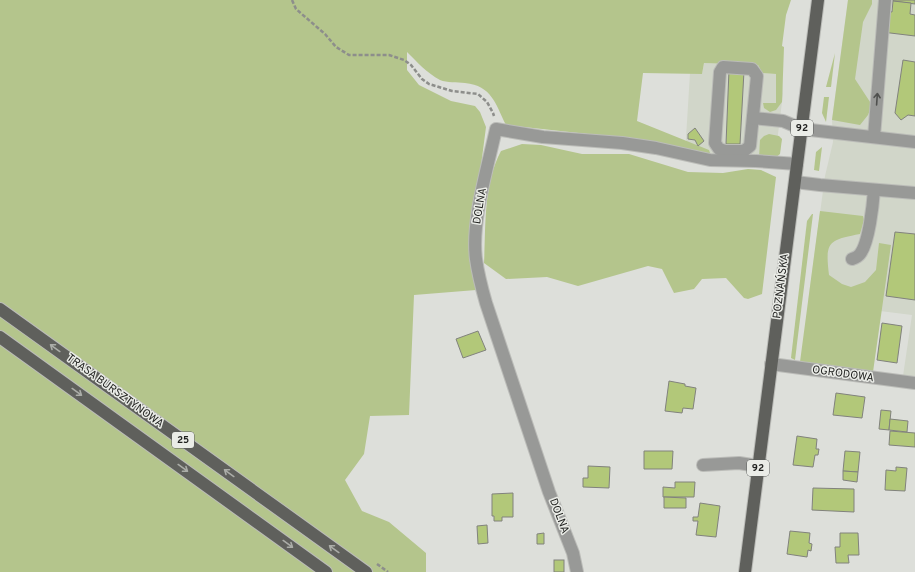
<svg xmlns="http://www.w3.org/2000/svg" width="915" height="572" font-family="Overpass,sans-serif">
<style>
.built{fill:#d1d6c9}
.green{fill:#b4c58c}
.building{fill:#b2c879;stroke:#81827d}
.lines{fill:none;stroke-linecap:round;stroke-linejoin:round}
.minor-casing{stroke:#bbbcb8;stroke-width:14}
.major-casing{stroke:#bbbcb8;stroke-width:14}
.path{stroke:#8d8e8b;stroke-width:2.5;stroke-dasharray:4 2;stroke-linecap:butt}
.minor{stroke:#989997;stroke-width:12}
.major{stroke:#5f605c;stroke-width:12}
.oneway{stroke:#4f504e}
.oneway2{stroke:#abada8}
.labels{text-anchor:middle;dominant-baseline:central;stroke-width:3;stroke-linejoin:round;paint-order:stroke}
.shield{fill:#eaece7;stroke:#5b5c5a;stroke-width:1}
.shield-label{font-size:10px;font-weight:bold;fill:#1e1f1d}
.street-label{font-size:11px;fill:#1e1f1d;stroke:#eaece7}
</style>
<rect width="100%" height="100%" fill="#dddfda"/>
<g class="built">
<path d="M848,0H915V377L903,376L912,315L808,302L825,176L833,142L832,120Z"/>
<path d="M704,63L758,65L762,73L777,74L782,79L783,94L775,158L711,156L687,151L686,138L690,73L702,74Z"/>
</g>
<g class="green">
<path d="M0,0H791L786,15L782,46L784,47L782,102L776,110L770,112L764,108L763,103H776V74L762,73L758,65L704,63L702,74L643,73L637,121L709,150L711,156L606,136L506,125C495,103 492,86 465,83C457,82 447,83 440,80C427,73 417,62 407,52V70L419,85L451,101L475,106L480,112L486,127L469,258L476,286V290L414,295L409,415L370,416L364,454L345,480L362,511L389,522L426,553V572H0Z"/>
<path d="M848,0H872V4L863,22L855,79L872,105L868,115L860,125L832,120Z"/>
<path d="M835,53L831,87H826Z"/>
<path d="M824,97H829L826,122L822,113Z"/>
<path d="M769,134L779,136L782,139L780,154L775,158L759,157L760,140L764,136Z"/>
<path d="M522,144L541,145L582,154H629L688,172L723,173L748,169L761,170L776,177L762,294L748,299L744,298L726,278L702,279L694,289L674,293L662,269L648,266L578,286L547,277L506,279L484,263C486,227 483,185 501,151Z"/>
<path d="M822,147L819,171L814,170L816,152Z"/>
<path d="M820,211L863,216L864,220L860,234C828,240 825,242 829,275L842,284L851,287L865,282L876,270L879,243L891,245L873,372L800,362Z"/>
<path d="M812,214H813L795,360L791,358L807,221Z"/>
</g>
<g class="building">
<path d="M893,0H915V4L893,1Z"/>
<path d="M893,1L911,3L910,14L915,15V36L882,32L885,11L892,12Z"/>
<path d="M903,60L915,62V116L908,115L901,120L895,113Z"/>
<path d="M729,70L744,71L740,144H726Z"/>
<path d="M695,128L704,141L698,146L695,140L688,139V134Z"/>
<path d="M895,232L915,234V300L886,296Z"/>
<path d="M882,323L902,326L897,363L877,360Z"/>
<path d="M478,331L486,350L463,358L456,339Z"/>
<path d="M669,381L685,384V386L696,388L693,409L683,408L682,413L665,411Z"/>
<path d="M836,393L865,397L862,418L833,415Z"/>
<path d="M881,410L891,411L889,430L879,429Z"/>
<path d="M890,419L908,421L907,432L889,430Z"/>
<path d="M890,431L915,433V447L889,445Z"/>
<path d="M797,436L817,439L816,449H819L818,455H815L813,467L793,465Z"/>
<path d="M644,451H673L672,469H644Z"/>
<path d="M845,451L860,452L858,472L843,471Z"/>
<path d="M588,466L610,467L609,488L583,487V478H588Z"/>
<path d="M896,467L907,468L905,491L885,490L886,470L896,471Z"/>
<path d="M843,471L858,472L857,482L843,480Z"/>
<path d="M675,482H695L694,497H663V487L675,488Z"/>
<path d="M813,488L854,489V512L812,510Z"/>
<path d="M513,493V517H502V521H494V516H492V494Z"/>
<path d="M664,497L686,498V508H664Z"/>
<path d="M700,503L720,506L716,537L696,535L698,521H693V517H698Z"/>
<path d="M487,525L488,543L478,544L477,526Z"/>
<path d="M790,531L810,533L809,543L812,544L811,551L808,550L807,557L787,554Z"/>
<path d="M544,533V544H537V534Z"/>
<path d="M840,533H858L859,555H848L849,563H836L835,547H840Z"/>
<rect x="554" y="560" width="10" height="12"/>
</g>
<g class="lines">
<g class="minor-casing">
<g id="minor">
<path d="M723,67L752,69L757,76L750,146L744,151H725L719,149L715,143L720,72Z"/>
<path d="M753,118L783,121L802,129L915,142"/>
<path d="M874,137L885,0"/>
<path d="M795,182L820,185L915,193"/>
<path d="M852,259C855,258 858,257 860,254C869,243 873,204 874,190"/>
<path d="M771,364L915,383"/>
<path d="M703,465L739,463L758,466"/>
<path d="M577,572L573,553L549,492L486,303C482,289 478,274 476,259C471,221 488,166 496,129L543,137L622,143L656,148L710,160L756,161L797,164"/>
</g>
</g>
<g class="major-casing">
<g id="major">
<path d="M0,309L366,572"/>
<path d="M0,337L326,572"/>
<path d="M745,572L818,0"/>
</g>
</g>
<g class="path">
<path d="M292,0L296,9L325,34L336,47L349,55H389L404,60L411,65L422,79L429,84L452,91L478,94L487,102L493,113L494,116"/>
<path d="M377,564L388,572"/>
</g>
<use href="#minor" class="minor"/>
<use href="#major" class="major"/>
</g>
<defs><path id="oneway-shaft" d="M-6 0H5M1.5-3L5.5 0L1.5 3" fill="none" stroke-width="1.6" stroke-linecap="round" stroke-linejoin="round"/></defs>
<use class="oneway" href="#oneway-shaft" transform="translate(877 99) rotate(-86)"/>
<g class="oneway2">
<use href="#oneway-shaft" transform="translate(55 348) rotate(-144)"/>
<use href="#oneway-shaft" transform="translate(77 392) rotate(36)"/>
<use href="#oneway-shaft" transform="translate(183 468) rotate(36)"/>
<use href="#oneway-shaft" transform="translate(229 473) rotate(-144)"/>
<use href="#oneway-shaft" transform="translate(288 544) rotate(36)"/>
<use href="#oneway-shaft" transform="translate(334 549) rotate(-144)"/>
</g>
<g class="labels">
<g class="shield">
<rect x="791" y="120" width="22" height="16" rx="3"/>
<rect x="172" y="432" width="22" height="16" rx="3"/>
<rect x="747" y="460" width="22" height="16" rx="3"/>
</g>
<g class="shield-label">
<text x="802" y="128">92</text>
<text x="183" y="440">25</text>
<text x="758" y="468">92</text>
</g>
<g class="street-label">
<text transform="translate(480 206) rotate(-81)">DOLNA</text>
<text transform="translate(781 286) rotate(-83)">POZNAŃSKA</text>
<text transform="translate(843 374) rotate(8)">OGRODOWA</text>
<text transform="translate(115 391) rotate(36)">TRASA BURSZTYNOWA</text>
<text transform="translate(559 516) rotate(69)">DOLNA</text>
</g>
</g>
</svg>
